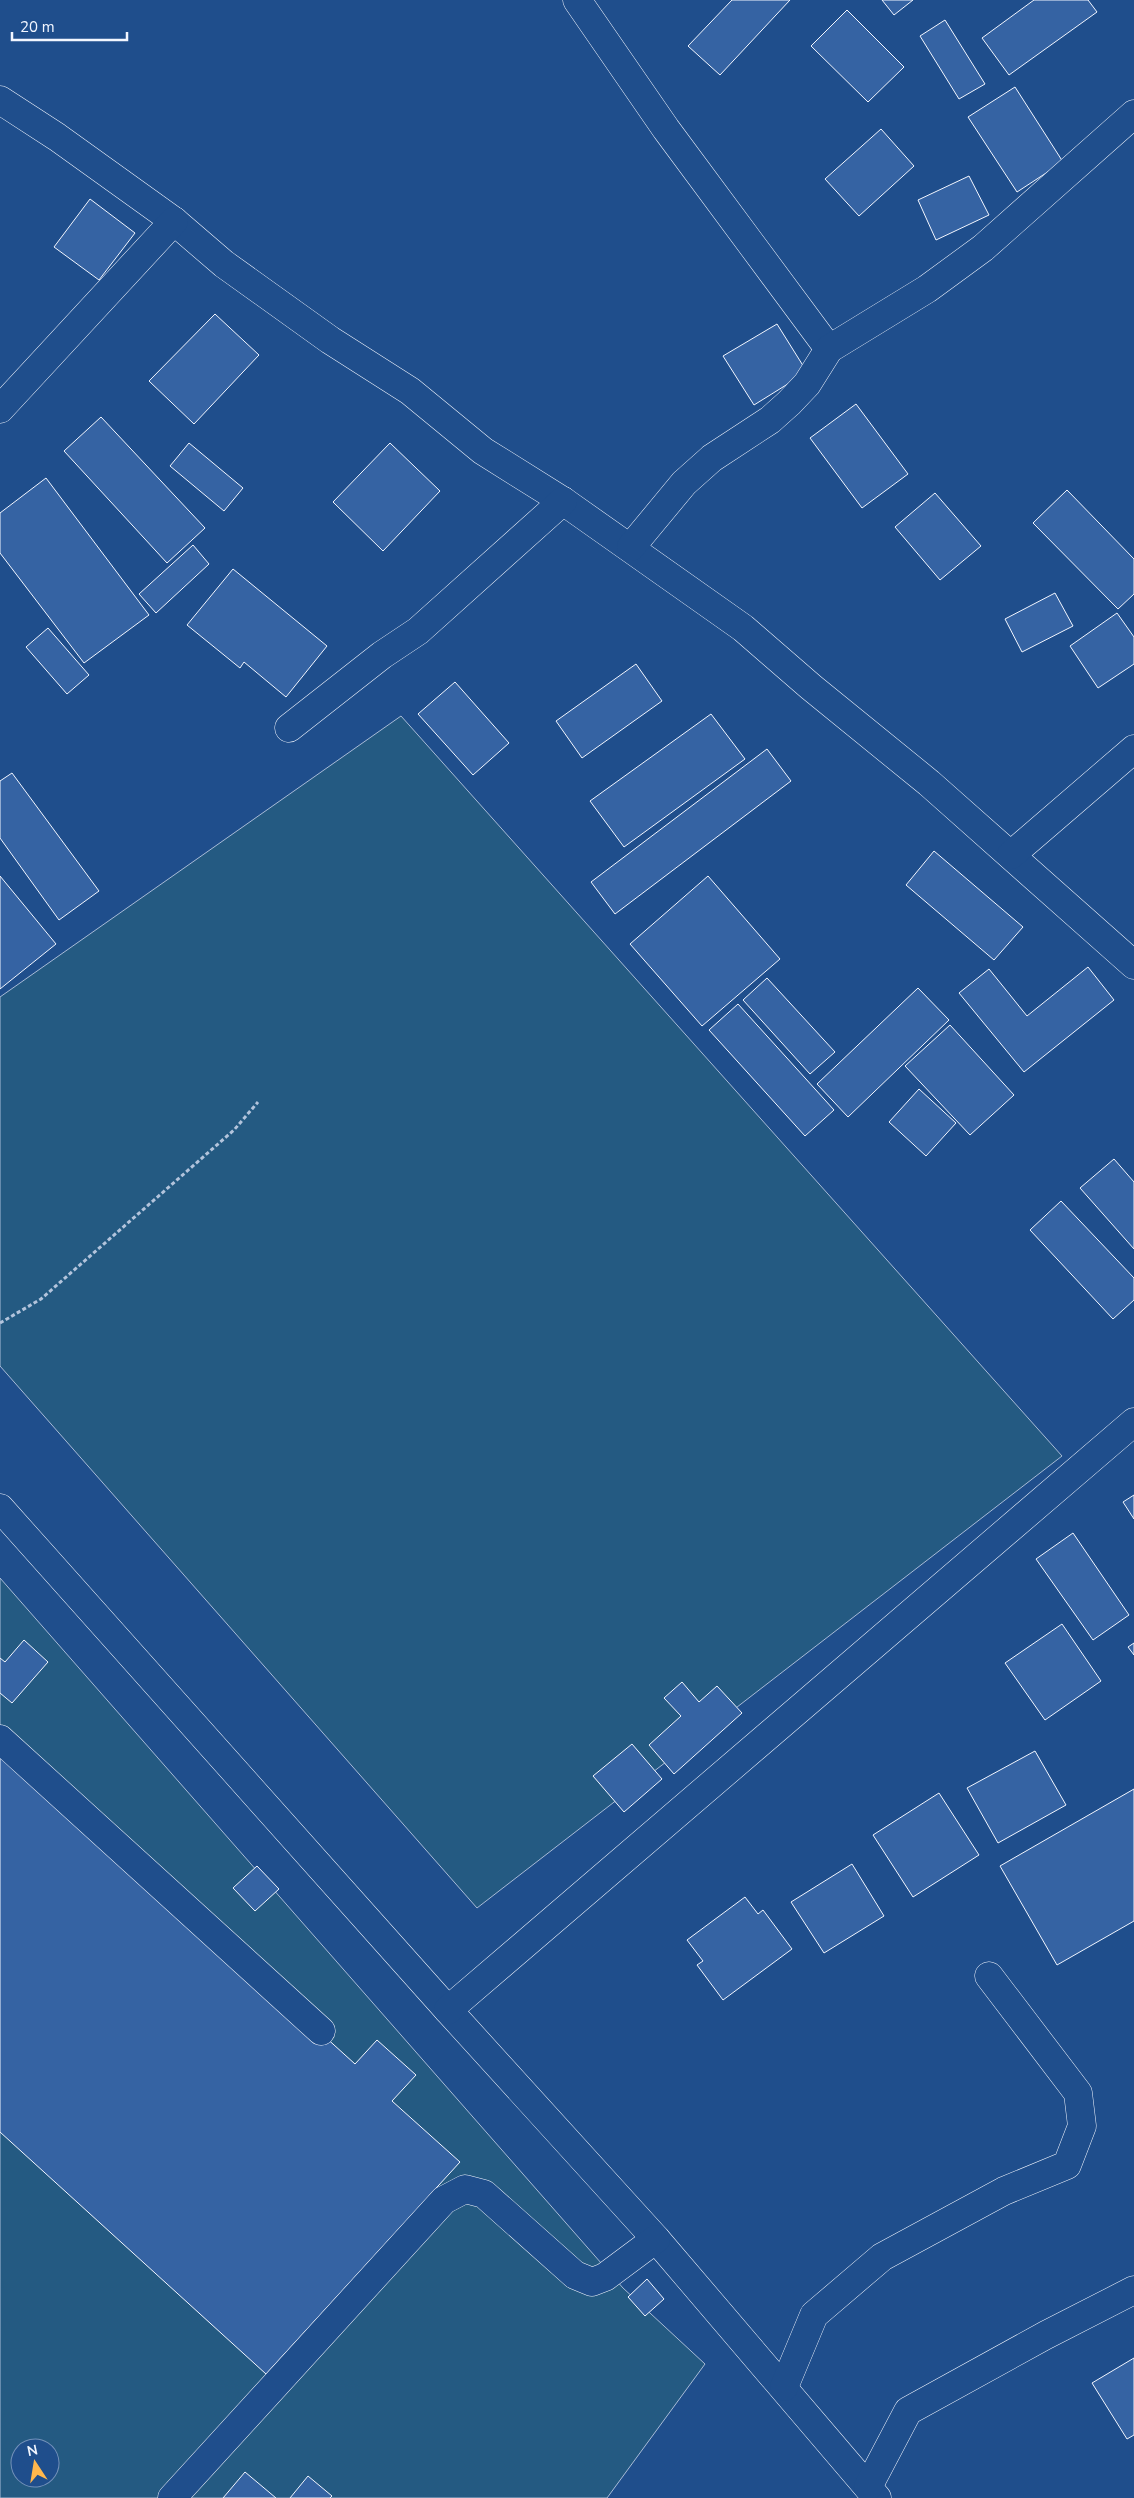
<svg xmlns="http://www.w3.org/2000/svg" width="1134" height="2498" font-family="'Nunito Sans',sans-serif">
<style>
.green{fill:#245a82;stroke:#a8bbd7;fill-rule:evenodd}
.building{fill:#3563a3;stroke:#f2f6ff}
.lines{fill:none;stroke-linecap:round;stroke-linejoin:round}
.minor-casing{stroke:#f2f6ff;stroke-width:29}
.path{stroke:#b3c4dc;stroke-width:3;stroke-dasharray:4 2.5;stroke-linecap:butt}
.minor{stroke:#1f4e8c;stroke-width:28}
</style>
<rect width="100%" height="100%" fill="#1f4e8c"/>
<g class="green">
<path d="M401,716L1062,1456L477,1908L0,1366V997Z"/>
<path d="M0,1578L623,2288L705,2364L607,2498H0ZM20,2448H50V2478H20Z"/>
</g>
<g class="building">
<path d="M732,0H790L720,75L688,46Z"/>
<path d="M882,0H913L894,15Z"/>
<path d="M1034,0H1088L1097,12L1009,75L982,38Z"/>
<path d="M847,10L904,67L868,102L811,46Z"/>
<path d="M945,20L985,84L959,99L920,36Z"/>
<path d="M1015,87L1063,162L1017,192L968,117Z"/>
<path d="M881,129L914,166L859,216L825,179Z"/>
<path d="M969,176L989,215L936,240L918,200Z"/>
<path d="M90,199L135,233L99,280L54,247Z"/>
<path d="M215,314L259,355L194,424L149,381Z"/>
<path d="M777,324L807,372L754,405L723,356Z"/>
<path d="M856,404L908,474L862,508L810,438Z"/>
<path d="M101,417L205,528L167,563L64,451Z"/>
<path d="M189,443L243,488L224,511L170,466Z"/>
<path d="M390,443L440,491L383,551L333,502Z"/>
<path d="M46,478L149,615L84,663L0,553V513Z"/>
<path d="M1067,490L1134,559V594L1118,609L1033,523Z"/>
<path d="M935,493L981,546L940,580L895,527Z"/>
<path d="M193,545L209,564L156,613L139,594Z"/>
<path d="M233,569L327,646L286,697L244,662L240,668L187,625Z"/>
<path d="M1055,593L1073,626L1022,652L1005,619Z"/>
<path d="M1117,613L1134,637V664L1098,688L1070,646Z"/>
<path d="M48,628L89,675L67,694L26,647Z"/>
<path d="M636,664L662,701L582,758L556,721Z"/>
<path d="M455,682L509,743L473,775L418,714Z"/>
<path d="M711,714L745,759L624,847L590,801Z"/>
<path d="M767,749L791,781L615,914L591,882Z"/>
<path d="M12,773L99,891L59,920L0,838V781Z"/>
<path d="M934,851L1023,927L994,960L906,885Z"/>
<path d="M0,876L56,944L0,989Z"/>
<path d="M708,876L780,959L702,1026L630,944Z"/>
<path d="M1088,967L1114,1000L1024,1072L959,993L989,969L1027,1016Z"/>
<path d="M767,978L835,1052L810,1074L743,1000Z"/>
<path d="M918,988L949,1020L848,1117L817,1084Z"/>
<path d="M738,1004L834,1110L805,1136L709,1030Z"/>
<path d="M950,1025L1014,1095L970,1135L905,1066Z"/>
<path d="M919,1089L956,1123L926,1156L889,1122Z"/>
<path d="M1114,1159L1134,1182V1249L1080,1188Z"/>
<path d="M1061,1201L1134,1278V1300L1113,1319L1030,1230Z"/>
<path d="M1134,1495V1519L1123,1502Z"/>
<path d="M1073,1533L1129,1615L1093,1640L1036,1559Z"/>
<path d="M1062,1624L1101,1681L1045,1720L1005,1663Z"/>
<path d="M24,1640L48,1662L12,1703L0,1693V1658L5,1662Z"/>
<path d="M1134,1643V1655L1128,1647Z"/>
<path d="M682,1682L699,1702L717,1686L742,1713L674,1774L649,1745L681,1716L664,1698Z"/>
<path d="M0,1742L355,2064L377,2040L416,2075L392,2101L460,2162L266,2374L0,2132Z"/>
<path d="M632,1744L662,1779L624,1812L593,1776Z"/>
<path d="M1035,1751L1066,1805L998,1843L967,1788Z"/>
<path d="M1134,1789V1921L1057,1965L1000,1866Z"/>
<path d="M939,1793L979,1855L913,1897L873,1835Z"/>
<path d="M852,1864L884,1916L824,1953L791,1902Z"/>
<path d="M257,1866L279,1889L255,1911L233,1888Z"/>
<path d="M745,1897L758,1914L763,1910L792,1949L723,2000L697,1965L703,1961L687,1940Z"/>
<path d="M647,2279L664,2299L645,2316L628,2297Z"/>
<path d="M1134,2358V2435L1127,2439L1092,2383Z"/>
<path d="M245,2472L276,2498H223Z"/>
<path d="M308,2476L332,2496L330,2498H290Z"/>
</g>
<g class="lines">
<g class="minor-casing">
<g id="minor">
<path d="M577,0L666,129L829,349"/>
<path d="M0,100L57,137L174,221L224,264L330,340L410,391L483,451L563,501L743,628L811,687L929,783L1134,965"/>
<path d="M0,409L174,221"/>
<path d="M631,547L684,483L712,458L770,420L789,403L807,384L829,349L927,289L983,248L1134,114"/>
<path d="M289,728L382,655L418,631L563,501"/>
<path d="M1011,855L1134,749"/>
<path d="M0,1508L448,2010L656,2239L877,2498"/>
<path d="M0,1739L321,2031"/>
<path d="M448,2010L1134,1422"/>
<path d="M784,2387L814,2315L882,2257L1004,2191L1067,2165L1082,2126L1078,2093L989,1976"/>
<path d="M868,2487L908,2411L1046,2335L1134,2290"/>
<path d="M172,2498L444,2200L465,2189L484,2194L575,2275L592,2282L605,2277L656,2239"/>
</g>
</g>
<path class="path" d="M0,1323L41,1299L234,1130L258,1102"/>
<use href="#minor" class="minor"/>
</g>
<g transform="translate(35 2463) rotate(348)"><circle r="24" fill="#1f4e8c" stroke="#7391ba"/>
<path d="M0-4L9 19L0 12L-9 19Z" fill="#ffb74d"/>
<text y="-8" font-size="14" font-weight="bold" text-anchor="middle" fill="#f2f6ff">N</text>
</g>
<path d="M12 32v8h115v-8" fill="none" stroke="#f2f6ff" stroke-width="2.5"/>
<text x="20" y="32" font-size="15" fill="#f2f6ff" stroke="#1f4e8c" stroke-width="4" paint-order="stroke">20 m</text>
</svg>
